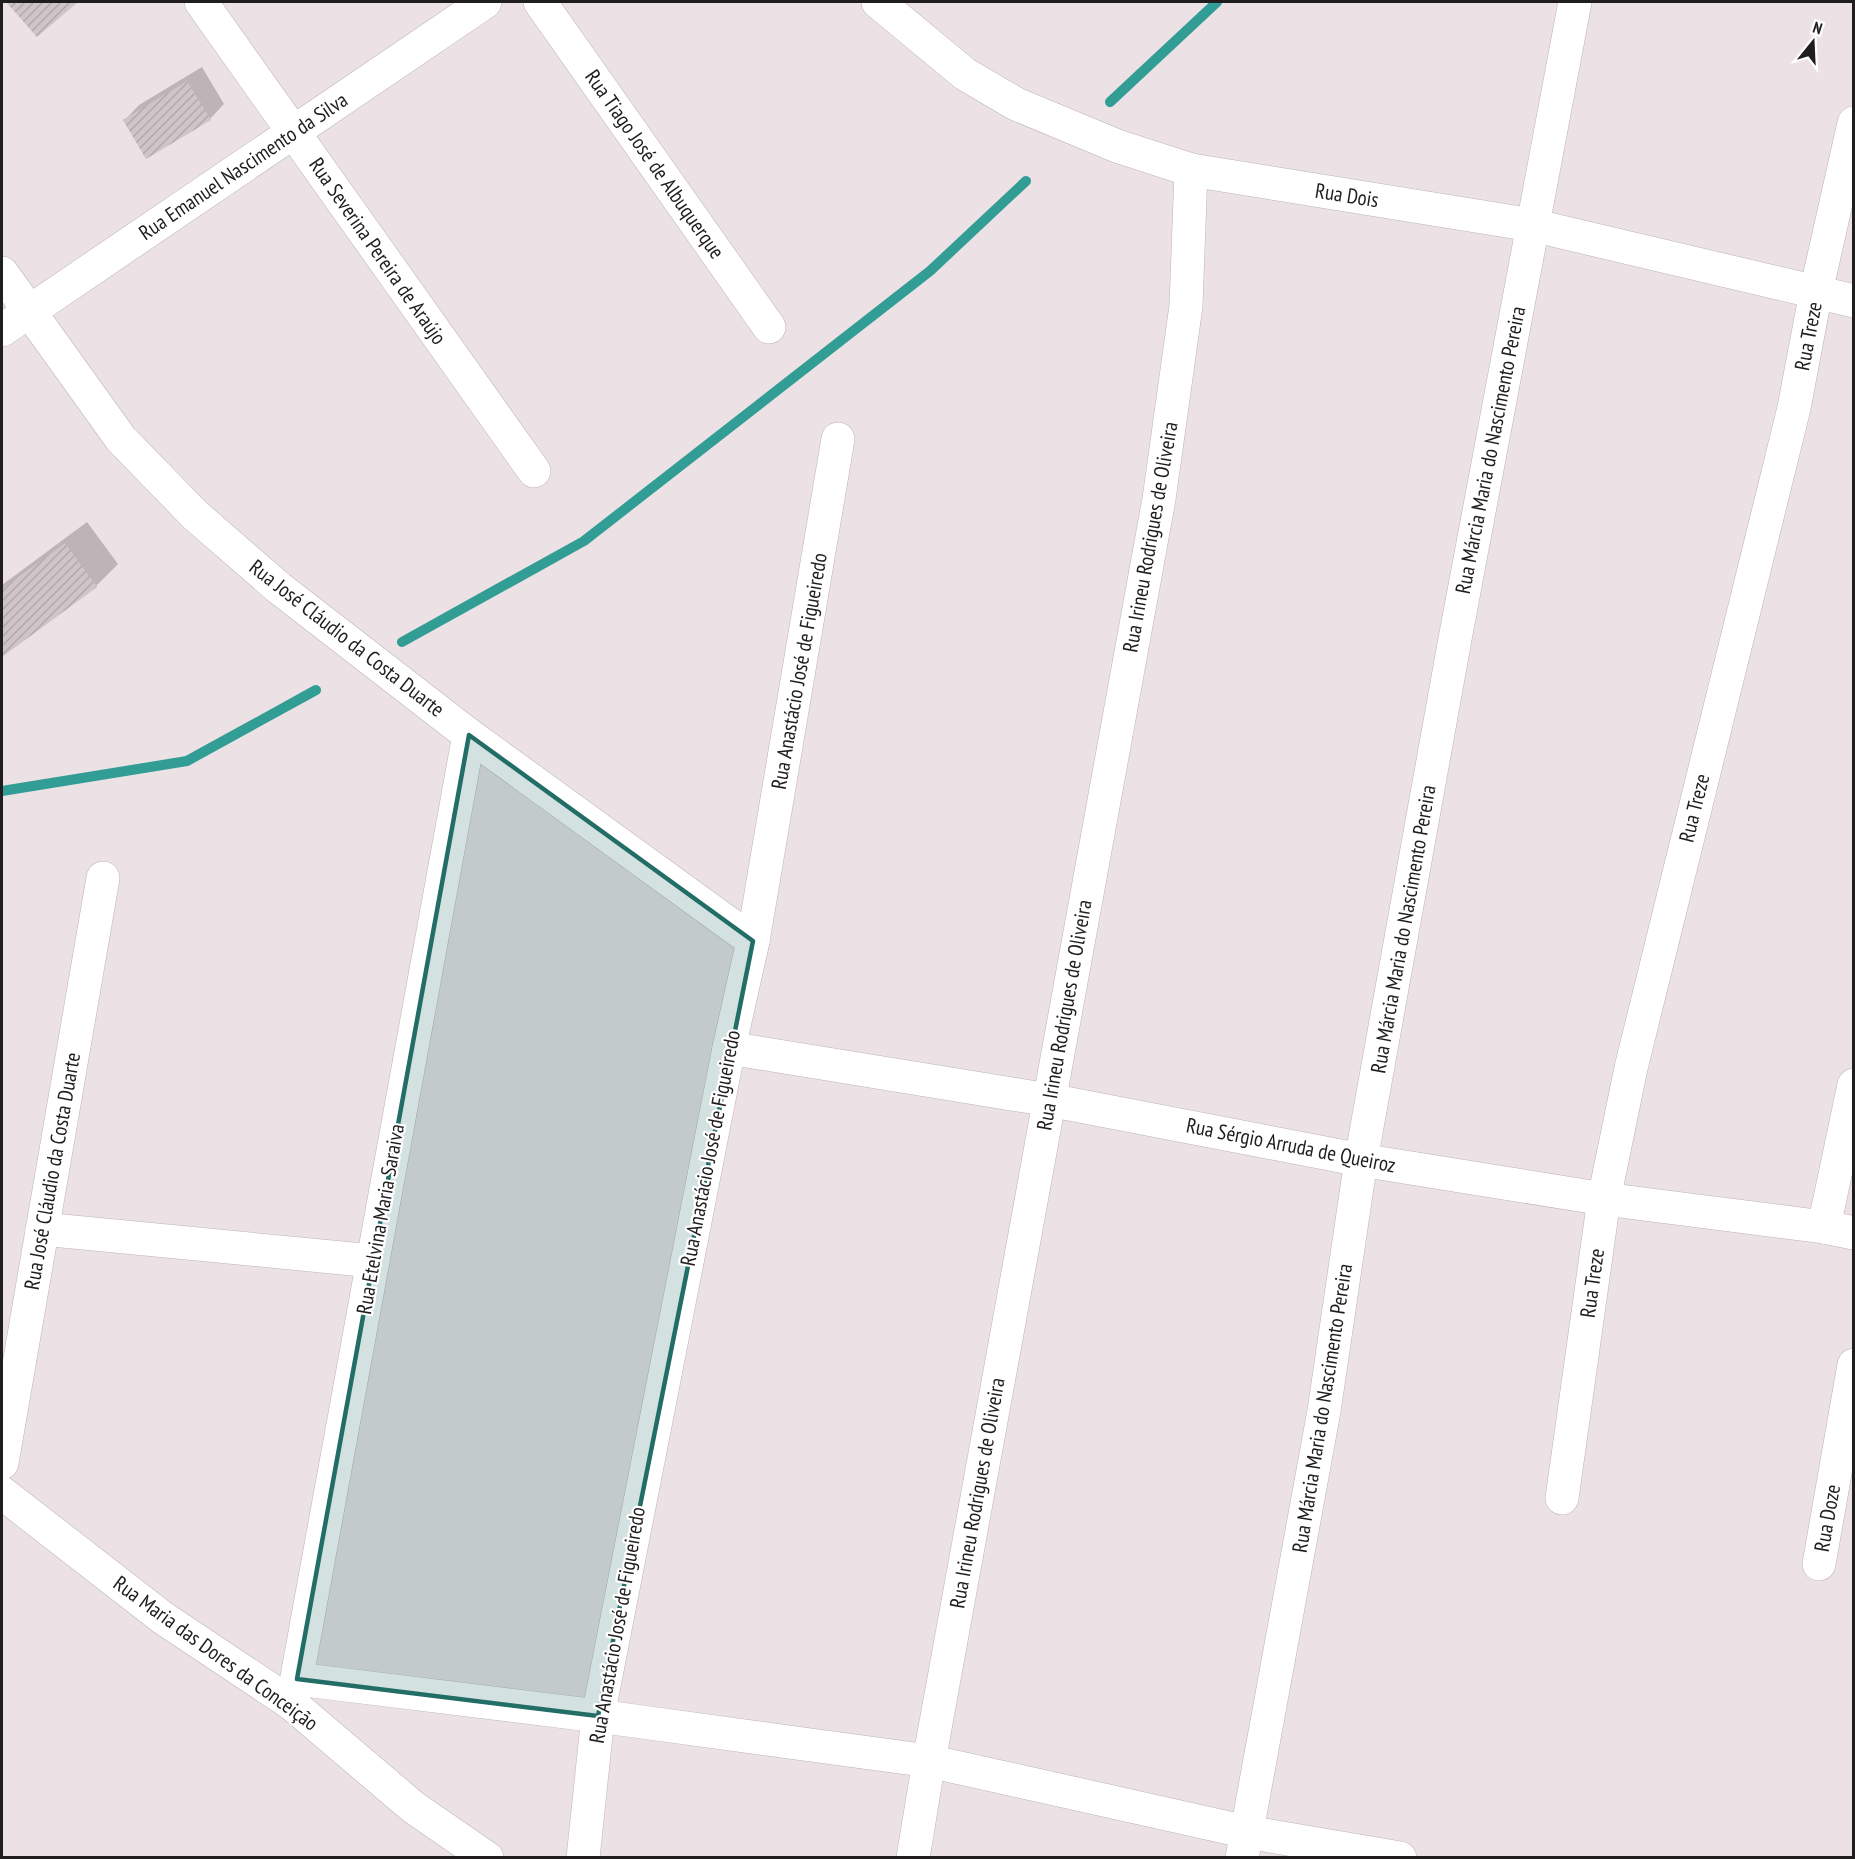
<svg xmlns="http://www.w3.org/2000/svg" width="1855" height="1859" font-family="'PT Sans Narrow',sans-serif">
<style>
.shadow{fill:#0003}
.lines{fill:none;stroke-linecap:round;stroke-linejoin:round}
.stream{stroke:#329d95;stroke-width:10}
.building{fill:url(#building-hatch)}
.minor-casing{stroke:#bdb3b6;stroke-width:34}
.minor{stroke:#fff;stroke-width:33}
.marked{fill:#236d67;fill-opacity:0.2;stroke:#236d67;stroke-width:4.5;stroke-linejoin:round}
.labels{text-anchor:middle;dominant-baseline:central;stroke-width:4.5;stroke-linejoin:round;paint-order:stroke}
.street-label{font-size:21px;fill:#201d1e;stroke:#fff}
</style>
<defs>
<pattern id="building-hatch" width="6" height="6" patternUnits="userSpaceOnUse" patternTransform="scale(1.5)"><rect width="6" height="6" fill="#cfc5c8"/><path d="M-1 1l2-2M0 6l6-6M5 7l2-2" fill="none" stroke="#b1a9ab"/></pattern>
</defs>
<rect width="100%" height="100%" fill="#ece2e5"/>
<g class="shadow">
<path d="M9,2H76L37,35Z"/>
<path d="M202,67L224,104L210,119L125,120L139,105Z"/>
<path d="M87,522L118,564L96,586L2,655V585Z"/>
</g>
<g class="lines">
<g class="stream">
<path d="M1110,102L1217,2"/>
<path d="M402,642L584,541L930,271L1026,181"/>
<path d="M2,791L187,761L316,690"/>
</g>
</g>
<g class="building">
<path d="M6,2H78L37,37Z"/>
<path d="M187,81L211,120L146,159L123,120Z"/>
<path d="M65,543L97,587L2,657V589Z"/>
</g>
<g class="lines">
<g class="minor-casing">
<g id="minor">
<path d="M201,2L534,471"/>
<path d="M540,2L769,327"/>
<path d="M878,2L965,74L1016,104L1117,146L1191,170L1532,225L1854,301"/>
<path d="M2,273L121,439L195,515L279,588L469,735L753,941"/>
<path d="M2,330L485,2"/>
<path d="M729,1048L1049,1100L1361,1160L1604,1199L1824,1227L1854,1233"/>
<path d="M1824,1227L1854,1085"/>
<path d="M42,1229L373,1261"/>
<path d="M2,1463L103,878"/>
<path d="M2,1493L163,1618L292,1704L413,1807L487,1858"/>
<path d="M1562,1498L1604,1199L1631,1068L1794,408L1816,292L1854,123"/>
<path d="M1819,1564L1854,1365"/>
<path d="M297,1679L598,1716L929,1761L1247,1832L1400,1858"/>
<path d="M292,1704L469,735"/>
<path d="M583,1858L598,1716L729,1048L753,941L838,439"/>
<path d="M913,1858L929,1761L1159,499L1186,306L1191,170"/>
<path d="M1242,1858L1324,1411L1361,1160L1455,639L1575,2"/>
</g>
</g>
<use href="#minor" class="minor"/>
</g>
<path class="marked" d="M469,735L753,941L598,1716L297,1679Z"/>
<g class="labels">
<g class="street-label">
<text transform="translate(655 164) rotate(55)">Rua Tiago José de Albuquerque</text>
<text transform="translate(243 166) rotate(-34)">Rua Emanuel Nascimento da Silva</text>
<text transform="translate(1347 195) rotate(9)">Rua Dois</text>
<text transform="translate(378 251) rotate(55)">Rua Severina Pereira de Araújo</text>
<text transform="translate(1808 336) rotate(-79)">Rua Treze</text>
<text transform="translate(1490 450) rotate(-79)">Rua Márcia Maria do Nascimento Pereira</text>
<text transform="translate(1150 537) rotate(-80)">Rua Irineu Rodrigues de Oliveira</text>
<text transform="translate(347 638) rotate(38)">Rua José Cláudio da Costa Duarte</text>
<text transform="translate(799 671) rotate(-80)">Rua Anastácio José de Figueiredo</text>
<text transform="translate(1694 808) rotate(-76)">Rua Treze</text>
<text transform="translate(1403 929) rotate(-80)">Rua Márcia Maria do Nascimento Pereira</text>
<text transform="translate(1064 1015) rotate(-80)">Rua Irineu Rodrigues de Oliveira</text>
<text transform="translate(1291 1145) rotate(11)">Rua Sérgio Arruda de Queiroz</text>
<text transform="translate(710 1148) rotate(-79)">Rua Anastácio José de Figueiredo</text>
<text transform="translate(52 1171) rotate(-80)">Rua José Cláudio da Costa Duarte</text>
<text transform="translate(380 1219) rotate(-80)">Rua Etelvina Maria Saraiva</text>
<text transform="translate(1592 1283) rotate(-82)">Rua Treze</text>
<text transform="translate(1322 1408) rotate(-81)">Rua Márcia Maria do Nascimento Pereira</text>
<text transform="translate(977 1493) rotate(-80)">Rua Irineu Rodrigues de Oliveira</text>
<text transform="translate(1827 1518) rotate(-80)">Rua Doze</text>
<text transform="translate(617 1625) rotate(-80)">Rua Anastácio José de Figueiredo</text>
<text transform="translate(216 1653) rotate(36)">Rua Maria das Dores da Conceição</text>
</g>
</g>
<rect width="1855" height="1859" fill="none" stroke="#201d1e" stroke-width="6"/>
<g transform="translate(1813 42) rotate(18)" stroke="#ffffff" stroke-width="4.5" paint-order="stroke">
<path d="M0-4.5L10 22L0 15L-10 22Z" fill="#201d1e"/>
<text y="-9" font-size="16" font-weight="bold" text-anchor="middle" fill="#201d1e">N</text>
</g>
</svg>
